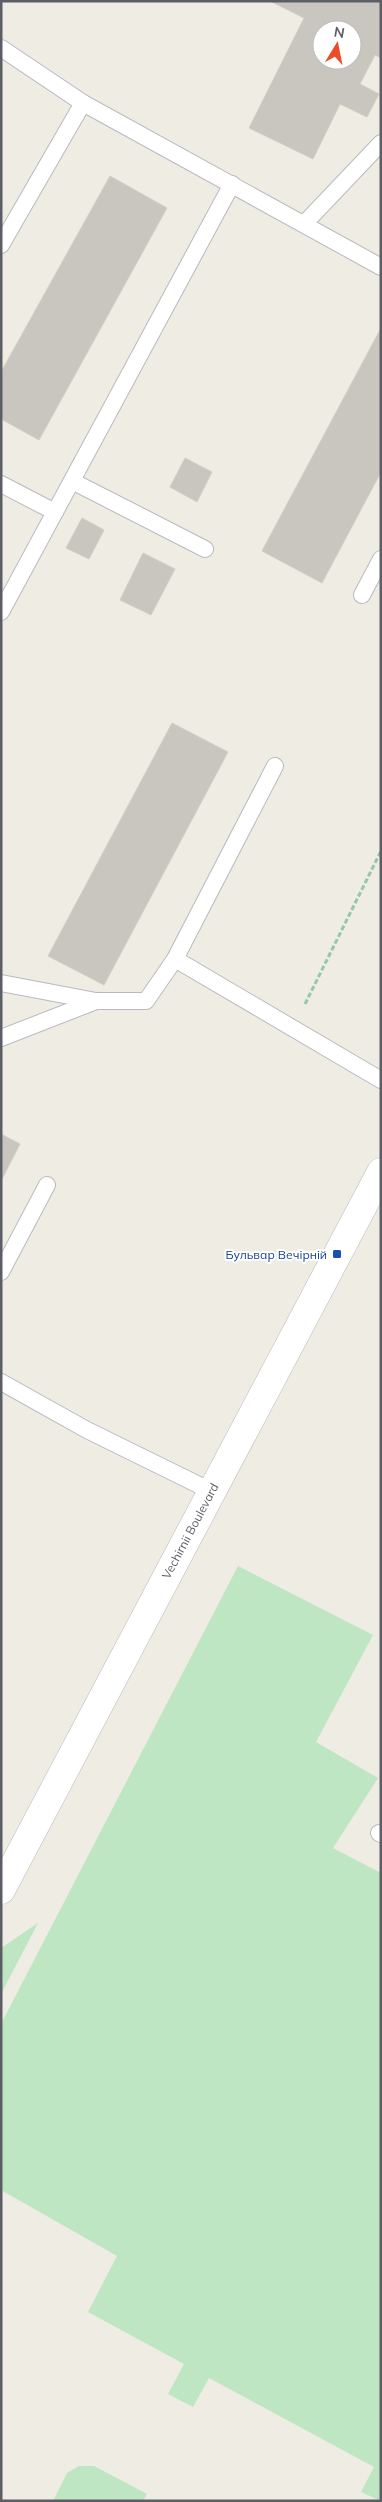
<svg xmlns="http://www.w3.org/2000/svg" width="382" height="2502" font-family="Mulish,sans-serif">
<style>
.green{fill:#bee6c2}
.building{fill:#c9c6c0;stroke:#d3cfc1;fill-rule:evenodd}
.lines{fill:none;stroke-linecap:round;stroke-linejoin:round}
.service-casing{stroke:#b8babf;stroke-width:18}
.tertiary-casing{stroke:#b8babf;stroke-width:29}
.path{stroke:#97c7aa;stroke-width:3;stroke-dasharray:5 2.5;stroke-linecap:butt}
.service{stroke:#fff;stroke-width:16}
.tertiary{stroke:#fff;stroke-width:28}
.transit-dot{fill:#1a4fb4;stroke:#fff;stroke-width:2}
.labels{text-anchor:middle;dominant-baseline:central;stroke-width:4;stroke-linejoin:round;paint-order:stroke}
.transit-label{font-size:12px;fill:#164399;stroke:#fff;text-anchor:end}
.street-label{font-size:12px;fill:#5b5e64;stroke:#fff}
</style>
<rect width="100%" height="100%" fill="#eeece3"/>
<g class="green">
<path d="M238,1566L373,1635L316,1742L378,1778L333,1848L381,1873V2501L361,2492L374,2467L209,2378L193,2407L168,2394L184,2364L88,2312L117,2256L1,2190V2024Z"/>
<path d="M38,1923L1,1994V1948Z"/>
<path d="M79,2466H94L147,2494L143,2501H53L67,2473Z"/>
</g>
<g class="building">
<path d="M270,1H381V58L375,55L360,84L379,94L367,117L340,104L313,159L249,128L304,18ZM322,30H352V60H322Z"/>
<path d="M110,176L167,208L39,440L1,419V372Z"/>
<path d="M381,328V472L322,583L262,551Z"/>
<path d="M185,458L212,472L197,502L170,487Z"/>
<path d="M82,518L104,530L89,559L66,548Z"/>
<path d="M143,553L175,569L151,615L120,600Z"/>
<path d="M172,723L228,752L104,985L48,956Z"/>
<path d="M1,1134L20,1144L1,1181Z"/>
</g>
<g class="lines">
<g class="service-casing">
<g id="service">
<path d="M1,48L83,103"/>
<path d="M304,224L381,143"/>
<path d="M1,245L83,103L381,267"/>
<path d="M72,481L205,549"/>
<path d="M1,484L55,512"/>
<path d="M362,595L381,559"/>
<path d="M1,612L232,184"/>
<path d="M275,766L175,959L381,1080"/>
<path d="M1,983L96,1001H146L175,959"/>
<path d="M1,1038L96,1001"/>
<path d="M1,1272L47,1185"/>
<path d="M1,1382L87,1430L211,1491"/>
<path d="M379,1833L381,1834"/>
</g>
</g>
<g class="tertiary-casing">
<path id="tertiary" d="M1,1890L381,1172"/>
</g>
<path class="path" d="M305,1004L381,851"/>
<use href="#service" class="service"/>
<use href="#tertiary" class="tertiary"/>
</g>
<rect class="transit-dot" x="332" y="1249" width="10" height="10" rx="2.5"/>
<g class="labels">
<g class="transit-label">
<text x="327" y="1254">Бульвар Вечірній</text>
</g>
<g class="street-label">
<text transform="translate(190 1531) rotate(-62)">Vechirnii Boulevard</text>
</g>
</g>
<rect width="382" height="2502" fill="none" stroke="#5b5e64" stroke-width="5"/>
<g transform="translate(337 45) rotate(10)"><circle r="24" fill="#ffffff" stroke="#bdbfc1"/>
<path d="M0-4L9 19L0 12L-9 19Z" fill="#eb4d2b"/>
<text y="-8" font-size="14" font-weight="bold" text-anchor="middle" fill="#5b5e64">N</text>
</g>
</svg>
